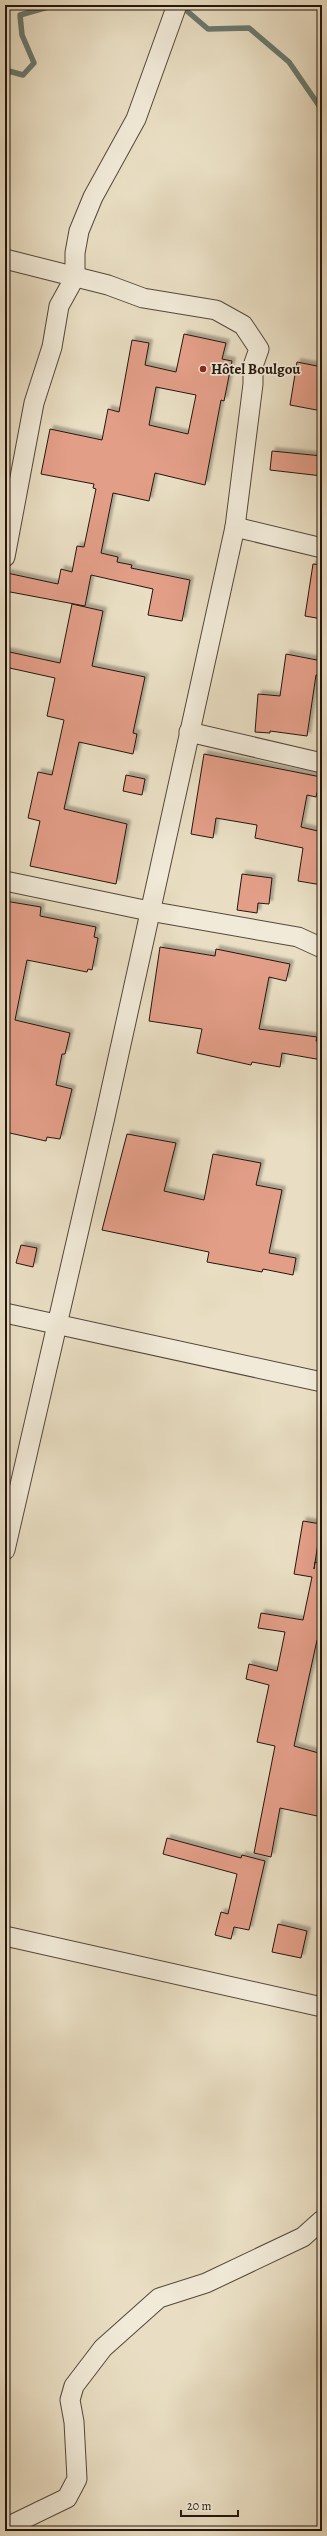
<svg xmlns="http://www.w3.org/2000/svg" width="327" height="2536" font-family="Alegreya,serif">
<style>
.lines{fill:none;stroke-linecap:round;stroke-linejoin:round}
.stream{stroke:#69796f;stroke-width:5.5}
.building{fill:#e39e88;stroke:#23150e;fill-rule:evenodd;filter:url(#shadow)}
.street-casing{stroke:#54473b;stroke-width:21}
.street{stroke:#f1ead8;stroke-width:19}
.poi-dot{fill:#8f2418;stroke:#f1ead8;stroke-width:1.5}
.labels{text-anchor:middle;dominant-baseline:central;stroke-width:3.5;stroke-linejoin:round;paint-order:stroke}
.poi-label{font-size:15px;font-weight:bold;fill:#23150e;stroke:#f1ead8;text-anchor:start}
</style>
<defs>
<filter id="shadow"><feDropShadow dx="3.5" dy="-3.5" stdDeviation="1" flood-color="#0004"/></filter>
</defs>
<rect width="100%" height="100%" fill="#e9dec3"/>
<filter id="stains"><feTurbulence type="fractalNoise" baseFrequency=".005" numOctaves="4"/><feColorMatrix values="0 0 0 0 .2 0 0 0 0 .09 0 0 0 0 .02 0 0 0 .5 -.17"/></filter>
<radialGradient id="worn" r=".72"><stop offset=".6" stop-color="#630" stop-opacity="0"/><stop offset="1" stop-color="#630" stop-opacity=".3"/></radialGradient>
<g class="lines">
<g class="stream">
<path d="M180,5L208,29L249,28L289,62L322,110"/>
<path d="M5,70L23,75L34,63L22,35L20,15L55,5"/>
</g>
</g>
<g class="building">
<path d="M184,334L226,343L222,359L232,361L224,401L221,400L205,485L155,473L149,501L113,493L101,553L118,557L117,562L132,565L131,568L190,580L182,621L148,615L153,589L91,575L85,606L5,591L7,573L58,584L61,569L72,572L77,546L84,547L96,489L93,488L94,484L41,474L50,429L102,440L108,409L119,412L132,340L149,343L145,365L176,372ZM156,387L196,395L188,434L149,425Z"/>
<path d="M297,362L322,367V411L290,405Z"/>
<path d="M272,451L322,456V476L270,470Z"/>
<path d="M313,564L322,565V619L305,616Z"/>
<path d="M72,604L103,611L92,666L145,677L133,733L137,734L133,754L79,742L64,809L127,824L116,884L30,866L40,821L28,818L38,772L52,775L64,720L47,716L55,678L5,667V651L60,663Z"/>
<path d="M286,654L322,661V676L316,675L307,736L270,731V733L255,732L258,694L280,696Z"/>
<path d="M204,754L321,777L316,797L307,795L301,827L322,832L319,858H322V885L298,881L303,848L255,838L257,825L216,818L213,838L191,834Z"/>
<path d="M126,775L145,779L142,795L123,791Z"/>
<path d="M242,874L272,878L269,904L258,903L257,913L237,910Z"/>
<path d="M5,901L41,907L40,916L96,927L94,937L98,938L92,970L88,969L87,972L27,960L15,1020L70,1033L65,1054H62L56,1085L72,1089L60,1139L47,1137L46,1141L5,1132L9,1110L5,1109Z"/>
<path d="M160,947L215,956L216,949L290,964L286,981L269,977L259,1029L317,1037L316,1041L322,1042V1060L282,1053L280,1067L252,1062L251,1065L197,1053L202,1029L149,1021Z"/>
<path d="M127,1134L176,1143L164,1191L204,1200L213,1154L261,1163L256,1185L282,1190L269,1253L296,1258L293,1275L263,1269L262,1272L207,1262L209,1252L102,1230Z"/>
<path d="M21,1245L37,1248L33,1267L16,1263Z"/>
<path d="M303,1521L321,1524L314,1569L315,1562L322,1563V1610L319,1623L322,1624V1641L317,1640L294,1746L322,1754V1817L280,1808L271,1857L254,1853L275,1746L257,1742L269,1685L246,1679L249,1664L277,1671L285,1632L258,1628L261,1613L303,1620L312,1577L294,1574Z"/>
<path d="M167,1838L241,1858L242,1855L265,1861L249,1930L234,1927L231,1939L215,1935L221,1912L228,1914L237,1874L163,1854Z"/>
<path d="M278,1924L307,1931L301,1958L272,1952Z"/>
</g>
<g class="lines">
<g class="street-casing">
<g id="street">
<path d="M5,259L108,285L143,298L216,310L243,325L259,349L253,366V384L235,527L105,1117L5,1550"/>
<path d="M235,527L322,548"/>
<path d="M5,557L34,403L52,347L59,306L75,277V253L79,231L93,197L136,119L177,5"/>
<path d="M189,732L322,763"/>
<path d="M5,881L149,911L298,937L322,948"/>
<path d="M5,1313L322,1382"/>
<path d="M5,1936L322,2007"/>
<path d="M5,2528L67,2498L77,2479L74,2422L70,2400L74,2386L103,2348L159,2298L206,2283L303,2237L322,2220"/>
</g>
</g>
<use href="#street" class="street"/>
</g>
<circle class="poi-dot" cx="203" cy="369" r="4"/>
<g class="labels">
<g class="poi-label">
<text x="211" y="369">Hôtel Boulgou</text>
</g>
</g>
<rect width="327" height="2536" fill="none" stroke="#e9dec3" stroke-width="20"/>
<rect x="6" y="6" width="315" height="2524" fill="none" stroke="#23150e" stroke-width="2"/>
<rect x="10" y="10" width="307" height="2516" fill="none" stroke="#23150e"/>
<path d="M181 2510v6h57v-6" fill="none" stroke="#23150e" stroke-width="2"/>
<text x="187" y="2510" font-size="12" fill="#23150e" stroke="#f1ead8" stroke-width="3" paint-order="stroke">20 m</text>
<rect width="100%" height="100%" filter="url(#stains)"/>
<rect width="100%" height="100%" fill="url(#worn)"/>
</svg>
